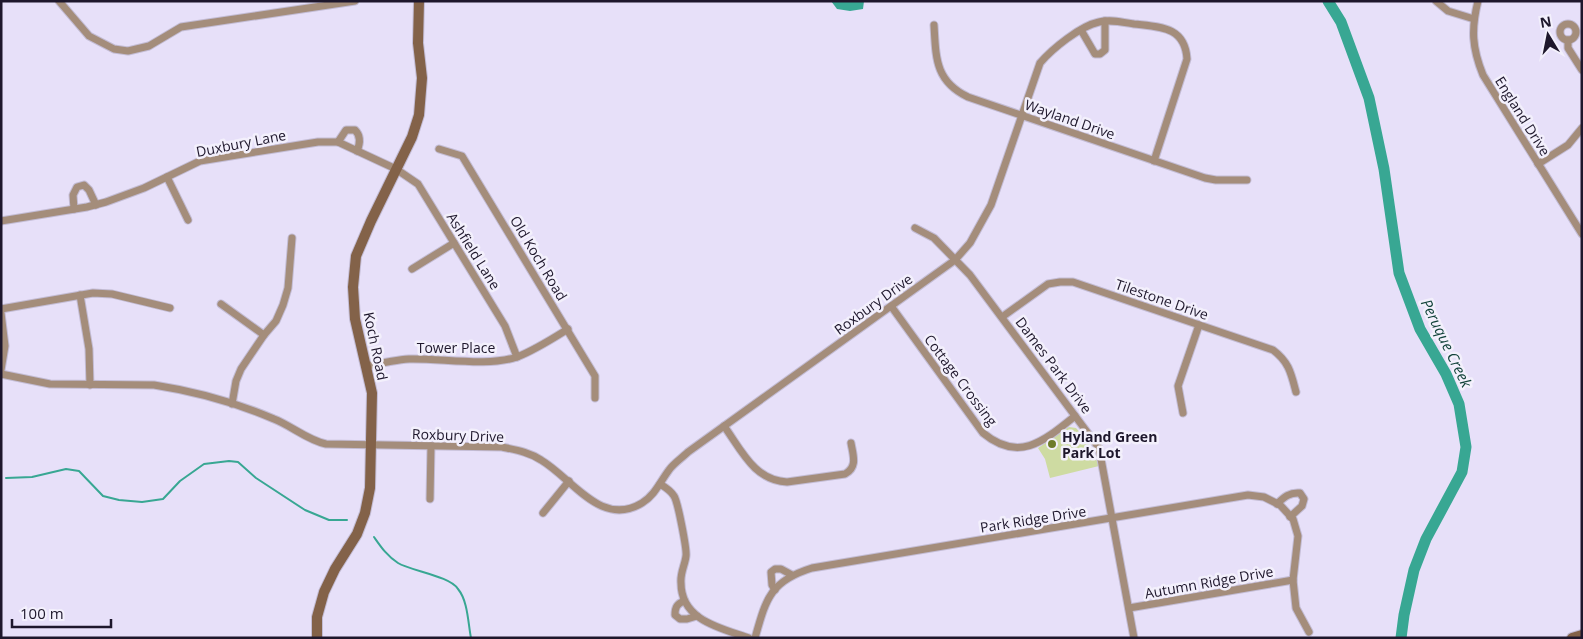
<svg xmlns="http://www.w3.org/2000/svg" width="1583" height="639" font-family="'Open Sans',sans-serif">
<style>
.green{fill:#cedba2}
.water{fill:#38a793}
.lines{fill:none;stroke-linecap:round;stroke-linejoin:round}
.stream{stroke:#38a793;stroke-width:2}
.river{stroke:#38a793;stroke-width:11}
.street-casing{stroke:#c3bcd4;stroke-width:9}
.secondary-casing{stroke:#c3bcd4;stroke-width:12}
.street{stroke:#a48d7b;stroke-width:7}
.secondary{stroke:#836249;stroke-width:10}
.poi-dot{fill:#6e7c2a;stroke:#f3f0fc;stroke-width:2}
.labels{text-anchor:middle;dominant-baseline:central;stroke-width:5;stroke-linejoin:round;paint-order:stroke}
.street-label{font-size:14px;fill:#1e172c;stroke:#f3f0fc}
.poi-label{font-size:14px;font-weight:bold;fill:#1e172c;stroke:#f3f0fc;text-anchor:start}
.water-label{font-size:15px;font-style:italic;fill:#114239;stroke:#f3f0fc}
</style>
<rect width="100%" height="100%" fill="#e7e0f9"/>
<path class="green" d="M1069,427L1076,428L1089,443L1099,466L1050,478L1045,459L1038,448Z"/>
<path class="water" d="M831,1H864L863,9L850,11L837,9Z"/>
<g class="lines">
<g class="stream">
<path d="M6,478L32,477L66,469L79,471L103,496L119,500L142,502L163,499L180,481L204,464L229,461L238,462L256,478L305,510L329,520H347"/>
<path d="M374,537C381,547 387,556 398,563C411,571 450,576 458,589C468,601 468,623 471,638"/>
</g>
<path class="river" d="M1328,1L1341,22L1369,98L1384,169L1399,273L1420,329L1446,374L1459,404L1466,447L1462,472L1426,539L1414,570L1404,615L1401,638"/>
<g class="street-casing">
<g id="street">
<path d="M59,1L89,36L114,49L128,51L149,46L181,27L355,1"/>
<path d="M1436,1L1448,11L1474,19"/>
<path d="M1478,1C1471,29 1472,48 1483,75L1582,234"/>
<circle cx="1568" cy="32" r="8"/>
<path d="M934,25C936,58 935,81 968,97L1205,178L1216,180H1247"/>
<path d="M1081,30L1095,54H1100L1105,50V21"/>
<path d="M1568,40V48L1582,70"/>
<path d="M338,142L346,130H355C361,136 360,144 357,151"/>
<path d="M439,149L462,156L595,376V398"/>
<path d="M1538,164L1568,145L1582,128"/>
<path d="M167,177L188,220"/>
<path d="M74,209L73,195L77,187L84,185L89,190L96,205"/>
<path d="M1,221L87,207L106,202L144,188L200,161L318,142H338L396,169L418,184L505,326L517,357"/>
<path d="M915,228L934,238L970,275L1099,448L1134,638"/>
<path d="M412,269L454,243"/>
<path d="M80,295L89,349L90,385"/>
<path d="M221,304L264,335"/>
<path d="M891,306L983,433C1019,463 1044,441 1075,416"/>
<path d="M1,309L93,293L112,294L170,308"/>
<path d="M1,313L5,346L1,370"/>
<path d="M1002,317L1048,284L1060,282H1073L1273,350C1289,362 1291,373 1296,392"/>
<path d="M367,366C381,363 395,360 409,359C441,358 487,367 517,357C535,350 552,339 568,329"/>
<path d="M1,374L50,384L154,385C193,391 237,403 274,419C292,426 307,440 326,444L502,447C516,450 529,452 541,460C573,479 601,528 642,503C655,495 660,482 669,470C674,463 682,458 688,452L955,260L970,243L991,205L1040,63C1052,49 1080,26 1099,22C1110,19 1122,22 1134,24C1159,27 1185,26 1187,59L1154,161"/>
<path d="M232,404L236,381L241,369L264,335L276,321L283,305L288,288L292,238"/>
<path d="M1183,413L1178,386L1199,325"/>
<path d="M724,426C742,451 754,480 787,482L845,474C858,467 853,455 851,443"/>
<path d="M660,484C665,487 671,491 674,496C678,502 687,550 686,556C685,565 680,573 681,583C681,620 720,628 749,638"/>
<path d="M430,499L431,446"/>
<path d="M1277,504C1284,497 1290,492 1300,493L1304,499L1302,506L1290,517"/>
<path d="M543,513L569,481"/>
<path d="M775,590L772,585L771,572L775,569H781L792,575"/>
<path d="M684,601C677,604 675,607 675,615L680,619H687L697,616"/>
<path d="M1129,608L1293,580"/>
<path d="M755,638C766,599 770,581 812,568L1248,495L1264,497L1280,505L1293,519L1298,536L1293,580L1296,608L1309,632"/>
</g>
</g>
<g class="secondary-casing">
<g id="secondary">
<path d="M317,638V617L324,592L335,569L357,534L365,513L370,488L372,393L355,319L353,287L356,256L371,221L412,137L419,115L422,78L418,43L419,1"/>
<path d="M1572,638L1582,635"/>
</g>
</g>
<use href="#street" class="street"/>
<use href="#secondary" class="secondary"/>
</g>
<circle class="poi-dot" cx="1052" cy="444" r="5"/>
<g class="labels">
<g class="street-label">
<text transform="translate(1523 116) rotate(58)">England Drive</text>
<text transform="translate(1070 119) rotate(19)">Wayland Drive</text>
<text transform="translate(241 143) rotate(-11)">Duxbury Lane</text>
<text transform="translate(474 251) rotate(58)">Ashfield Lane</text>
<text transform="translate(539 258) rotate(59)">Old Koch Road</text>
<text transform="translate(1162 299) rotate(19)">Tilestone Drive</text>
<text transform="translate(873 304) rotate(-36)">Roxbury Drive</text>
<text transform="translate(376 346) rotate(78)">Koch Road</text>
<text x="456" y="347">Tower Place</text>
<text transform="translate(1054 365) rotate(53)">Dames Park Drive</text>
<text transform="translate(961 380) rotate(53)">Cottage Crossing</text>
<text transform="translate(458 435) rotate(2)">Roxbury Drive</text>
<text transform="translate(1033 519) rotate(-9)">Park Ridge Drive</text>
<text transform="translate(1209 582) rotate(-10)">Autumn Ridge Drive</text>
</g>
<g class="poi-label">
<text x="1062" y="436">Hyland Green<tspan x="1062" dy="16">Park Lot</tspan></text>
</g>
<g class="water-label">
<text transform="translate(1447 343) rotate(64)">Peruque Creek</text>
</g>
</g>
<rect width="1583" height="639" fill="none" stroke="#1e172c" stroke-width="5"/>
<g transform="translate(1548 35) rotate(350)" stroke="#f3f0fc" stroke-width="4" paint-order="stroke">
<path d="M0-4L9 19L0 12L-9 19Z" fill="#1e172c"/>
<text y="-8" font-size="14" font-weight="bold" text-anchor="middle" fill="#1e172c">N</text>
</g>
<path d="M12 619v8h99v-8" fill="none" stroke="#1e172c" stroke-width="2.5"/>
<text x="20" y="619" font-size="15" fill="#1e172c" stroke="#f3f0fc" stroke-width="4" paint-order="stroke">100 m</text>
</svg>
